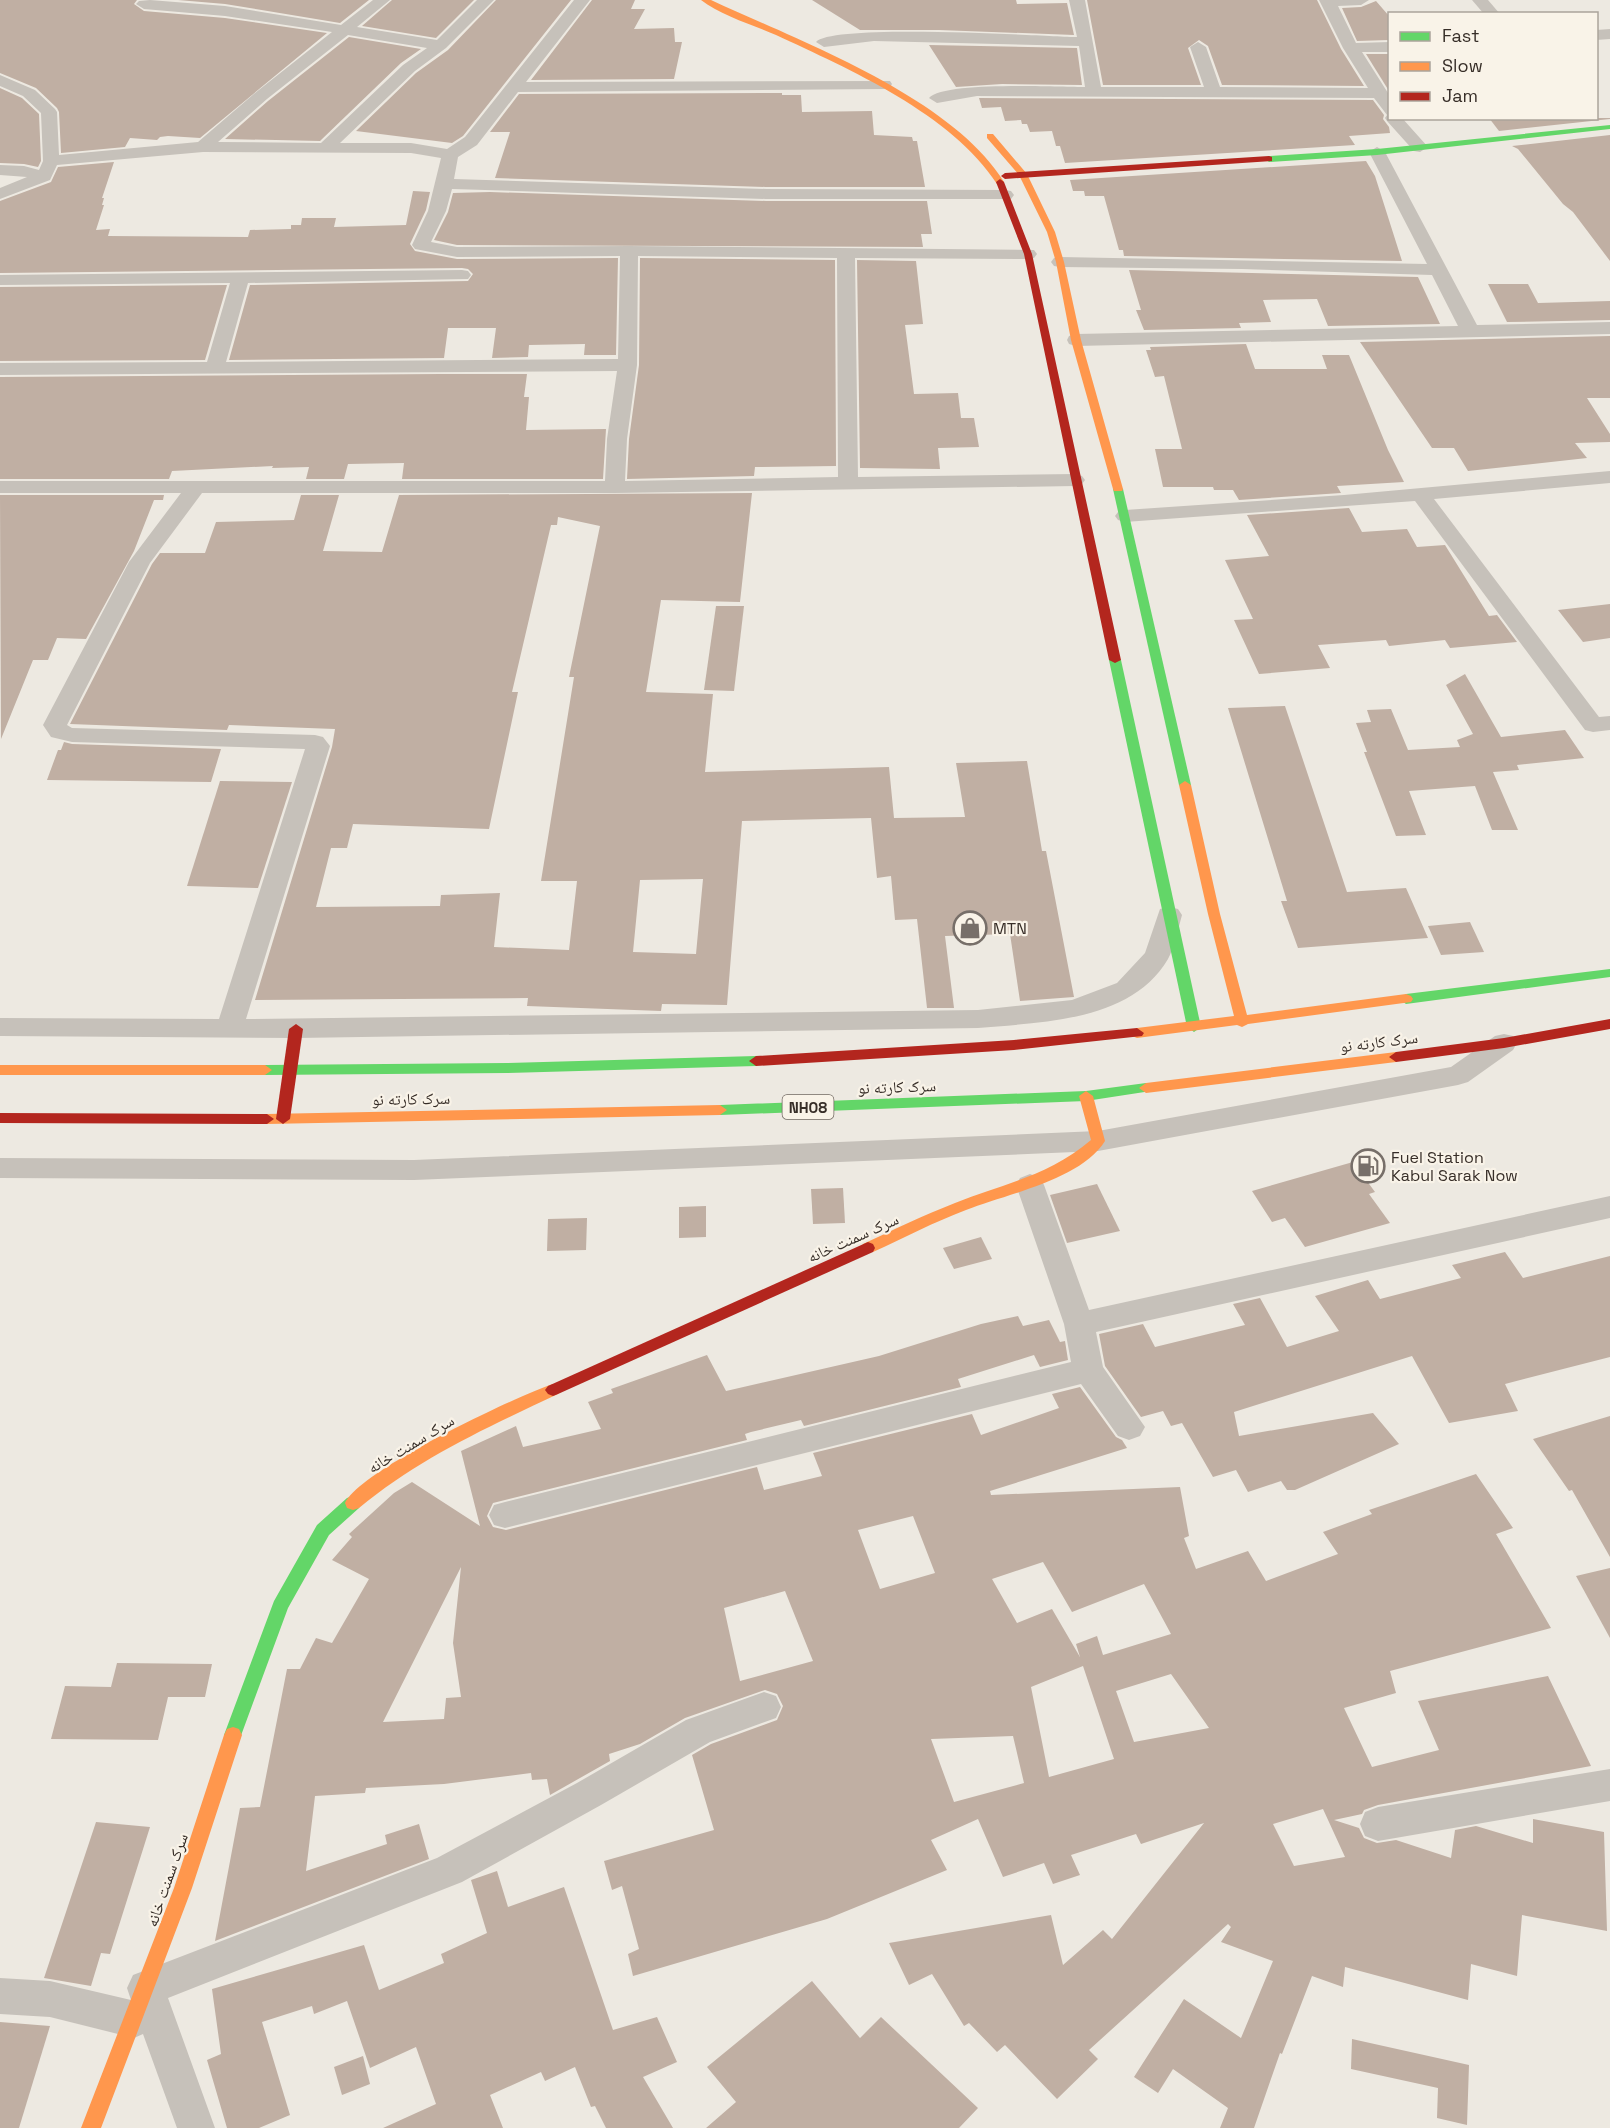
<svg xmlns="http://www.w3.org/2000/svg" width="1610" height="2128" font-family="'Space Grotesk','Noto Naskh Arabic',sans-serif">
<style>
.building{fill:#c0afa3;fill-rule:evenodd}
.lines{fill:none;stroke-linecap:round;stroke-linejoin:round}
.street{fill:#c6c1ba;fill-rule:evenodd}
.fast{fill:#63d668;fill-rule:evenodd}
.slow{fill:#ff974d;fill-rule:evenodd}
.jam{fill:#b3261e;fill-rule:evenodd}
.labels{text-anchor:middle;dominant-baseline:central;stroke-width:4.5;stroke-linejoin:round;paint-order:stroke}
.shield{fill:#f9f3e8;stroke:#716962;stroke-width:1.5}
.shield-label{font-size:15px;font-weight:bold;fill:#372e28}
.poi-label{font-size:16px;fill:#372e28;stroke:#f9f3e8;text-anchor:start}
.street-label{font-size:16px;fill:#372e28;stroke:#f9f3e8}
</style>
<rect width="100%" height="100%" fill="#ede9e1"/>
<g class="building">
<path d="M0,0H137L134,4L144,11L225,18L327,33L200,138L168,136L160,137L157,140L130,138L125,147L61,153L59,112L57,108L36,88L0,73Z"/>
<path d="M178,0H369L340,23L225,4Z"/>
<path d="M392,0H474L436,38L362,26Z"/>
<path d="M496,0H571L463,136L452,143L356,131L416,73L448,50Z"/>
<path d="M592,0H635L631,9H645L634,29L674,28L675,42H682L674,79L531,80Z"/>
<path d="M812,0H1016L1017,4L1067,3L1074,35L939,30H860Z"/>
<path d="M1087,0H1317L1341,49L1364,86L1222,85L1208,46L1199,40L1188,48L1201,85H1103Z"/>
<path d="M1376,1L1389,16V40L1357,41L1342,8L1361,7Z"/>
<path d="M349,37L421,49L401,63L320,141L225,139L268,101Z"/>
<path d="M929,45L1077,48L1082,85L1002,84L956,87Z"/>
<path d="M1366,54H1389V91Z"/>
<path d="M0,88L22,98L39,114L41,161L38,167L24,164L0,163Z"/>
<path d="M782,93V95H801L802,112L872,111L874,135L912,137L913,141H917L925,187H766L495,178L510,132H490L519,94Z"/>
<path d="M979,98L1373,100L1384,115L1383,119L1389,127L1390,133L1349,136L1355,145L1065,163L1060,146H1056L1052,131L1030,132L1027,124H1022L1021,120L1005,121L1001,107L982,108Z"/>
<path d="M1489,118H1610V119L1499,131Z"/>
<path d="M1610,135V261L1573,212L1563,204L1518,149L1512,146Z"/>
<path d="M1366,161L1375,176L1402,261L1124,256L1123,250H1119L1104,196H1085L1084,191H1073L1070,180Z"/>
<path d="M114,162L102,198H104L102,205H104L96,230L110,229L108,236L248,237L250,230L291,229V225H301L302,218H336L334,227L406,225L413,191L430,192L426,210L410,244L415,251L457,259L618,258L616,355H584L585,344L529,345L528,357L492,358L496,328H448L444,358L229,360L250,285L468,281L473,274L468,269L462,268L0,273V201L51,182L58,167Z"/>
<path d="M490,192L766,201H927L932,234H921L923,247L457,245L434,240L448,212L453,193Z"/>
<path d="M640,258L835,260L836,466L755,467L754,476L627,479L629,439L639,365Z"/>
<path d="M857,260L916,261L923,324L905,325L914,394L958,393L961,418H974L979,447L938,448L940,469L860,468Z"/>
<path d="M1129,270L1418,277L1440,324L1328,326L1317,299L1263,300L1271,322L1239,323L1241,328L1144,330L1136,310H1141Z"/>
<path d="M1488,284H1528L1538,303L1610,301V320L1507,322Z"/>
<path d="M227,285L205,360L0,361V287Z"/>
<path d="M1610,336V398H1587L1610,434V442L1575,443L1587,458L1468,471L1454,448H1432L1360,342Z"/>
<path d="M1246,344L1255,369H1327L1322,355H1349L1388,450L1404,482L1337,486L1341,493L1239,500L1233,490H1214L1213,487H1163L1155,449H1182L1164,376L1155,377L1146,350H1151L1150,347Z"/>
<path d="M441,374H527L524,397H529L526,430L606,429L603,479H402L404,463L348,464L344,479H306L309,467L272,468L273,466L172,471L169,479H0V377Z"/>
<path d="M752,493L740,602L661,600L646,692L713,694L705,772L889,767L894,818L965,817L956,763L1027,761L1042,851H1046L1074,997L1020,1001L1010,934L945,936L954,1008H927L917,919L895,920L891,876L877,878L871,818L742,821L727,1005L662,1004L661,1011L527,1006L528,998L255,1000L332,747L335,729L229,725L227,730L70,724L152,564L160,553H205L216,522L294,520L301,495H339L323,551L382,552L399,495ZM558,517L600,526L569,677H574L541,881H577L569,950L494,947L500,893L441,895L440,906L316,907L331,848H347L353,824L489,829L518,692H512L551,525H557ZM703,879L696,954L633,952L640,880Z"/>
<path d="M0,495H164L163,500H154L134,551L86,639L57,638L48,660H33L1,739Z"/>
<path d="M1349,508L1362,532L1407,529L1417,547L1445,545L1489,616L1497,615L1517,642L1450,648L1445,640L1389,646L1386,640L1318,645L1330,668L1259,674L1234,620L1253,619L1225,560L1269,556L1247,515Z"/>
<path d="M1610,604V638L1583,642L1558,610Z"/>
<path d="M716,606H744L734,691L704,690Z"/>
<path d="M1465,674L1501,737L1565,730L1584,758L1517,765L1519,770L1493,772L1518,830H1492L1475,786L1409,791L1426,835L1396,836L1364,752H1367L1356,723L1371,722L1367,710L1391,709L1408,750L1460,747L1457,740L1473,734L1446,685Z"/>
<path d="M1285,706L1347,892L1406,888L1428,938L1298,948L1281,901H1287L1228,708Z"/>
<path d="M64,742L72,744L221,749L211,782L47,780L58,750H61Z"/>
<path d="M220,781L292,782L258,888L187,886Z"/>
<path d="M1470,922L1484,952L1441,955L1428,926Z"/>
<path d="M1353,1162L1375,1192L1369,1194L1390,1223L1305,1247L1285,1218L1272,1222L1252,1191Z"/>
<path d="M1097,1184L1120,1231L1067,1243L1050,1195Z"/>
<path d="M843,1188L845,1223L813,1224L811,1189Z"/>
<path d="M706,1206V1237L679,1238V1207Z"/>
<path d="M587,1218L586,1250L547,1251L548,1219Z"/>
<path d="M981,1237L992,1259L954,1269L943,1248Z"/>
<path d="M1505,1252L1523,1278L1610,1256V1357L1505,1384L1518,1411L1449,1423L1412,1356L1234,1412L1239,1436L1373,1413L1399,1444L1295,1490H1287L1281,1481L1248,1492L1236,1470L1213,1477L1182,1423L1171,1426L1163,1411L1141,1417L1105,1366L1099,1334L1143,1324L1155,1347L1245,1325L1233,1304L1260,1298L1287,1347L1339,1331L1315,1296L1368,1280L1380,1299L1461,1278L1452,1265Z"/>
<path d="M1018,1316L1023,1326L1049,1320L1060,1342L1065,1341L1068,1360L1040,1367L1034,1355L958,1379L961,1387L804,1426L801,1420L751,1432L745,1434L747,1440L493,1503L487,1516L493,1527L506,1530L757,1467L764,1490L822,1476L813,1453L972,1414L981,1435L1059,1408L1052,1394L1080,1387L1116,1437L1122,1440L1127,1448L990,1491L991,1495L1180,1487L1189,1536L1184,1538L1196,1569L1248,1551L1266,1581L1338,1554L1323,1532L1372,1514L1369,1510L1476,1474L1513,1528L1496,1534L1551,1628L1390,1671L1396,1693L1344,1708L1372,1767L1439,1750L1418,1701L1548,1676L1591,1766L1378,1805L1364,1810L1362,1814L1334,1820L1359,1828L1364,1838L1377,1843L1396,1840L1451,1858L1455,1830L1476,1826L1533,1843V1819L1604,1832L1607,1931L1522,1915L1517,1976L1471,1964L1468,2000L1345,1967L1343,1987L1312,1976L1282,2054L1280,2053L1254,2128H1220L1228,2108L1173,2069L1158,2093L1134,2077L1184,1999L1241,2038L1273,1961L1221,1942L1231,1927L1228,1924L1089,2050L1098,2059L1057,2099L1005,2045L997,2052L969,2023L964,2026L932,1974L909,1985L889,1943L1051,1915L1063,1965L1103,1930L1112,1939L1204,1823L1141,1844L1136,1834L1071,1855L1080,1875L1053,1884L1044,1863L1003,1877L978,1819L931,1840L947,1870L827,1919L633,1976L628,1954L639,1949L622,1886L612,1890L604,1861L714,1830L692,1755L711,1744L777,1720L783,1706L777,1694L765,1690L685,1718L640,1744L609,1754L610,1761L550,1795L547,1779L532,1780L531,1773L444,1784L366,1788L365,1793L315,1796L306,1871L387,1844L385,1835L419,1824L429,1859L215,1941L240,1808L260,1807L287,1669H300L316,1638L332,1643L369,1579L332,1560L352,1537L349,1534L394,1493L412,1482L480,1526L461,1451L516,1426L523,1447L601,1429L588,1402L613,1393L611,1389L707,1355L726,1391L879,1356L981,1324ZM913,1516L935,1573L880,1589L858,1530ZM1043,1562L1072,1612L1144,1584L1171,1634L1103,1655L1097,1636L1076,1644L1080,1657L1052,1609L1017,1623L992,1579ZM461,1567L453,1643L461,1697L446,1698L444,1719L383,1722ZM785,1591L813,1661L740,1681L724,1608ZM1083,1666L1114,1759L1049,1777L1031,1687ZM1171,1674L1209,1728L1134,1742L1116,1691ZM1013,1736L1024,1783L954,1802L931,1739ZM1323,1809L1345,1857L1294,1866L1273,1824Z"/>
<path d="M1610,1416V1557L1572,1490L1569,1491L1533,1439Z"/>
<path d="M1610,1568V1638L1576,1576Z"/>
<path d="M117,1663L212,1664L205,1697H168L158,1740L51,1739L65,1686L111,1687Z"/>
<path d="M96,1822L150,1827L110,1954L101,1953L91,1986L44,1978Z"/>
<path d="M497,1871L508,1907L564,1887L613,2030L657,2017L677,2062L643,2077L673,2128H606L595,2106L591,2107L575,2067L545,2081L541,2072L490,2095L503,2128H383L436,2104L416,2047L370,2068L347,2001L314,2014L312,2006L262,2022L290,2115L259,2128H227L207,2060L221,2054L212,1989L364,1945L379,1990L444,1963L441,1954L487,1933L471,1880Z"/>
<path d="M812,1981L860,2038L881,2017L978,2108L959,2128H706L736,2102L707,2067Z"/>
<path d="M0,2022L50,2026L19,2128H0Z"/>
<path d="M1352,2039L1469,2065L1467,2125L1437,2118L1438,2088L1351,2069Z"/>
<path d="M363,2056L370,2084L342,2095L334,2067Z"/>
</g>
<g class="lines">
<g class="street">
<path d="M150,0L225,6L341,25L373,0H390L357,27L437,40L477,0H494L446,48L415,71L340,143H411L447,149L465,137L574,0H590L526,82L890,81L892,84L890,87L884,89L518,92L477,145L458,157L454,179L766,189L1005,190L1011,191L1014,195L1011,199H766L452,189L446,211L431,242L457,247L629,246L1034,250L1037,254L1034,258L1028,259L855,258L858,477L1075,474L1082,476L1085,480L1082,484L1075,486L615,493H202L150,563L67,725L72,728L315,735L323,737L330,746L246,1019L978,1010L1072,1000L1117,983L1145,953L1160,909L1169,907L1178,909L1182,915C1178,929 1175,946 1168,959C1131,1022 1042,1022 978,1028L296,1038L0,1036V1018L219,1019L305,749L72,742L51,737L43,725L129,562L181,493H0V481H605L607,439L617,371L0,375V363L207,362L230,283L0,285V275L462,270L468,271L471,275L468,279L248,283L226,362L618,359L620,256L457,257L415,249L412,245L428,211L441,158L411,153L203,152L57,165L50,180L0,199V188L27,177L0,175V165L24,166L39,170L43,161L41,113L23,96L0,86V75L35,90L55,109L57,112L59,155L198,142L255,93L332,32L225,16L144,9L136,4L139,1ZM348,35L427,48L403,65L321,143L218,142L267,99ZM638,256L837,258L838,477L625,481L627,439L637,365Z"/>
<path d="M1069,0H1085L1101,87H1204L1190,47L1198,42L1206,47L1220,87L1368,88L1343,48L1319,0H1369L1361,5L1338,6L1356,43L1390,42V52H1362L1388,93L1390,118H1402L1428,147L1420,152L1414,151L1387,121L1385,118L1387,115L1374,98L977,96L937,103L929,98C943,81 1059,87 1085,87L1079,46L874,41L824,47L816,42C832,23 1041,36 1077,37Z"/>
<path d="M1472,0H1488L1500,14H1484Z"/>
<path d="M1610,29V39L1596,40V30Z"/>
<path d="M1377,147L1385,152L1477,325L1610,322V334L1076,346L1069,344L1067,340L1069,336L1076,334L1458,326L1432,275L1242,269L1060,267L1054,266L1051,262L1054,258L1060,257L1427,264L1369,152Z"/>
<path d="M1610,471V483L1434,499L1599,717L1610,716V730L1593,732L1585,730L1415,501L1125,522L1118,520L1115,516L1118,512L1125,510L1344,495Z"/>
<path d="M1504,1034L1513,1036L1517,1043L1513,1050L1468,1082L1458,1085L1098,1151L414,1180L0,1178V1158L414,1160L1098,1131L1451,1067L1495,1036Z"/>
<path d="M1030,1174L1040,1178L1044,1185L1089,1310L1610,1196V1218L1096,1332L1103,1367L1145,1427L1140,1436L1129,1440L1118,1436L1081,1384L505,1528L494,1525L489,1515L494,1505L505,1502L1071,1362L1064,1324L1016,1185L1020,1178Z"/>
<path d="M764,1692L776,1696L781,1707L776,1718L710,1742L601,1805L462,1882L168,1998L215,2128H177L143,2034L134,2038L50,2017L0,2014V1978L50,1981L131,2000L127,1988L133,1975L437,1858L577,1783L686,1720Z"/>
<path d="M1610,1769V1801L1378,1841L1365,1836L1360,1824L1365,1812L1378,1807Z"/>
</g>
<g class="fast">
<path d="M1610,125V129L1377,155L1269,162L1265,159L1269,156L1377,149Z"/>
<path d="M1118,486L1123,489L1191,785L1185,789L1179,785L1113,489Z"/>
<path d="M1115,657L1121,660L1201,1027L1194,1032L1187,1027L1109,660Z"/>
<path d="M1610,969V977L1406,1004L1399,999L1406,994Z"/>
<path d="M756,1056L763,1061L756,1066L507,1073L265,1075L258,1070L265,1065L507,1063Z"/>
<path d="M1146,1083L1151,1085L1153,1088L1151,1091L1086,1101L720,1115L713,1110L720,1105L1086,1091Z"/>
<path d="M353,1496L359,1498L361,1503L359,1508L329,1535L288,1608L239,1741L233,1743L227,1741L224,1735L274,1601L317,1525L347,1498Z"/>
</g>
<g class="slow">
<path d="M701,0H711C799,41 952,97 1004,182L997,184C952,114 849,69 776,35C753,25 720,15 701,0Z"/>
<path d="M987,134H993L1027,174L1055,232L1064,262L1081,340L1123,489L1122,491H1114L1113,489L1071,340L1056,262L1047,232L1019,175L987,138Z"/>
<path d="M1185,781L1191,785L1220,914L1247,1015L1406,994L1411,996L1413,999L1411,1002L1248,1024L1242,1027L1237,1025L1137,1038L1132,1036L1130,1033L1137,1028L1234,1016L1208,914L1179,785Z"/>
<path d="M1396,1052L1403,1057L1396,1062L1146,1093L1139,1088L1146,1083Z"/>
<path d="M0,1065H265L272,1070L265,1075H0Z"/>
<path d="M1086,1091L1093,1096L1105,1141C1081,1180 1006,1194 966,1210C934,1222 904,1238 873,1252H863L861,1248L863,1244C893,1230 924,1215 955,1203C1005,1183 1049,1176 1091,1140L1079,1096Z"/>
<path d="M720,1105L727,1110L720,1115L267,1124L260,1119L267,1114Z"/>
<path d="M553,1384L558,1386L561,1390L558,1394C488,1427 419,1458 359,1508L353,1510L347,1508L345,1503C361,1470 514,1397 553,1384Z"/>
<path d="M233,1727L239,1729L242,1735L192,1888L101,2128H81L174,1888L224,1735L227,1729Z"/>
</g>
<g class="jam">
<path d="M1269,156L1272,157V161L1005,179L1001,176L1005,173Z"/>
<path d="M1000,179L1004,182L1032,254L1121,660L1115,663L1109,660L1024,254L996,182Z"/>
<path d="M1610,1019V1029L1504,1048L1396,1062L1389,1057L1396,1052L1504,1038Z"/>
<path d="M296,1024L303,1029L290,1119L283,1124L276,1119L289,1029Z"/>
<path d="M1137,1028L1144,1033L1142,1036L1014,1050L756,1066L749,1061L756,1056L1014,1040Z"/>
<path d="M0,1113L267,1114L274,1119L267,1124L0,1123Z"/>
<path d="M868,1242L873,1244L875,1248L873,1252L558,1394L553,1396L548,1394L545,1390L548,1386Z"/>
</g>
</g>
<defs>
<g id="shop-ring" transform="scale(1.725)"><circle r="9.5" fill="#f9f3e8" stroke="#776f69" stroke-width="1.5"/><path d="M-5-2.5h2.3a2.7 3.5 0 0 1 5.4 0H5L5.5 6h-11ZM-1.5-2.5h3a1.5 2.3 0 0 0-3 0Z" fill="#776f69"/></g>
<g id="fuel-ring" transform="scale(1.725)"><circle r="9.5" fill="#f9f3e8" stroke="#776f69" stroke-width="1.5"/><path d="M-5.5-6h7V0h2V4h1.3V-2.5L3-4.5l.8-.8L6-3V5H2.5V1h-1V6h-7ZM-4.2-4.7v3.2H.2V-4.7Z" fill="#776f69"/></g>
</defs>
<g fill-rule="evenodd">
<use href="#shop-ring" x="970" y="928"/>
<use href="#fuel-ring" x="1368" y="1166"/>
</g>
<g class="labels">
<rect class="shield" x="782.5" y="1095" width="51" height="24" rx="4.5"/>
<g class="shield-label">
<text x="808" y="1107">NH08</text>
</g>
<g class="poi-label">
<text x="993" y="928">MTN</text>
<text x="1391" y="1157">Fuel Station<tspan x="1391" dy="18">Kabul Sarak Now</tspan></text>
</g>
<g class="street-label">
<text transform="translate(1379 1042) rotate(-7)">سرک کارته نو</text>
<text transform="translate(897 1087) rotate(-2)">سرک کارته نو</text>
<text transform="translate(411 1099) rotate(-1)">سرک کارته نو</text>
<text transform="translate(853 1238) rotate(-24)">سرک سمنت خانه</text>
<text transform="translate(411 1444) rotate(-31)">سرک سمنت خانه</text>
<text transform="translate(167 1880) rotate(-71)">سرک سمنت خانه</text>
</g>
</g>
<rect x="1388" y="12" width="210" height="108" fill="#f9f3e8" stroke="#aba49b" stroke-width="1.5"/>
<rect x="1400" y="32" width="30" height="9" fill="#63d668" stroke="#aba49b" stroke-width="1.5"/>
<text x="1442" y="42" font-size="18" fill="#372e28">Fast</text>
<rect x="1400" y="62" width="30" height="9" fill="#ff974d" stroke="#aba49b" stroke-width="1.5"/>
<text x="1442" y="72" font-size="18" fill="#372e28">Slow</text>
<rect x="1400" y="92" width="30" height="9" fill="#b3261e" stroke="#aba49b" stroke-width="1.5"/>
<text x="1442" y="102" font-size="18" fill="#372e28">Jam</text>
</svg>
